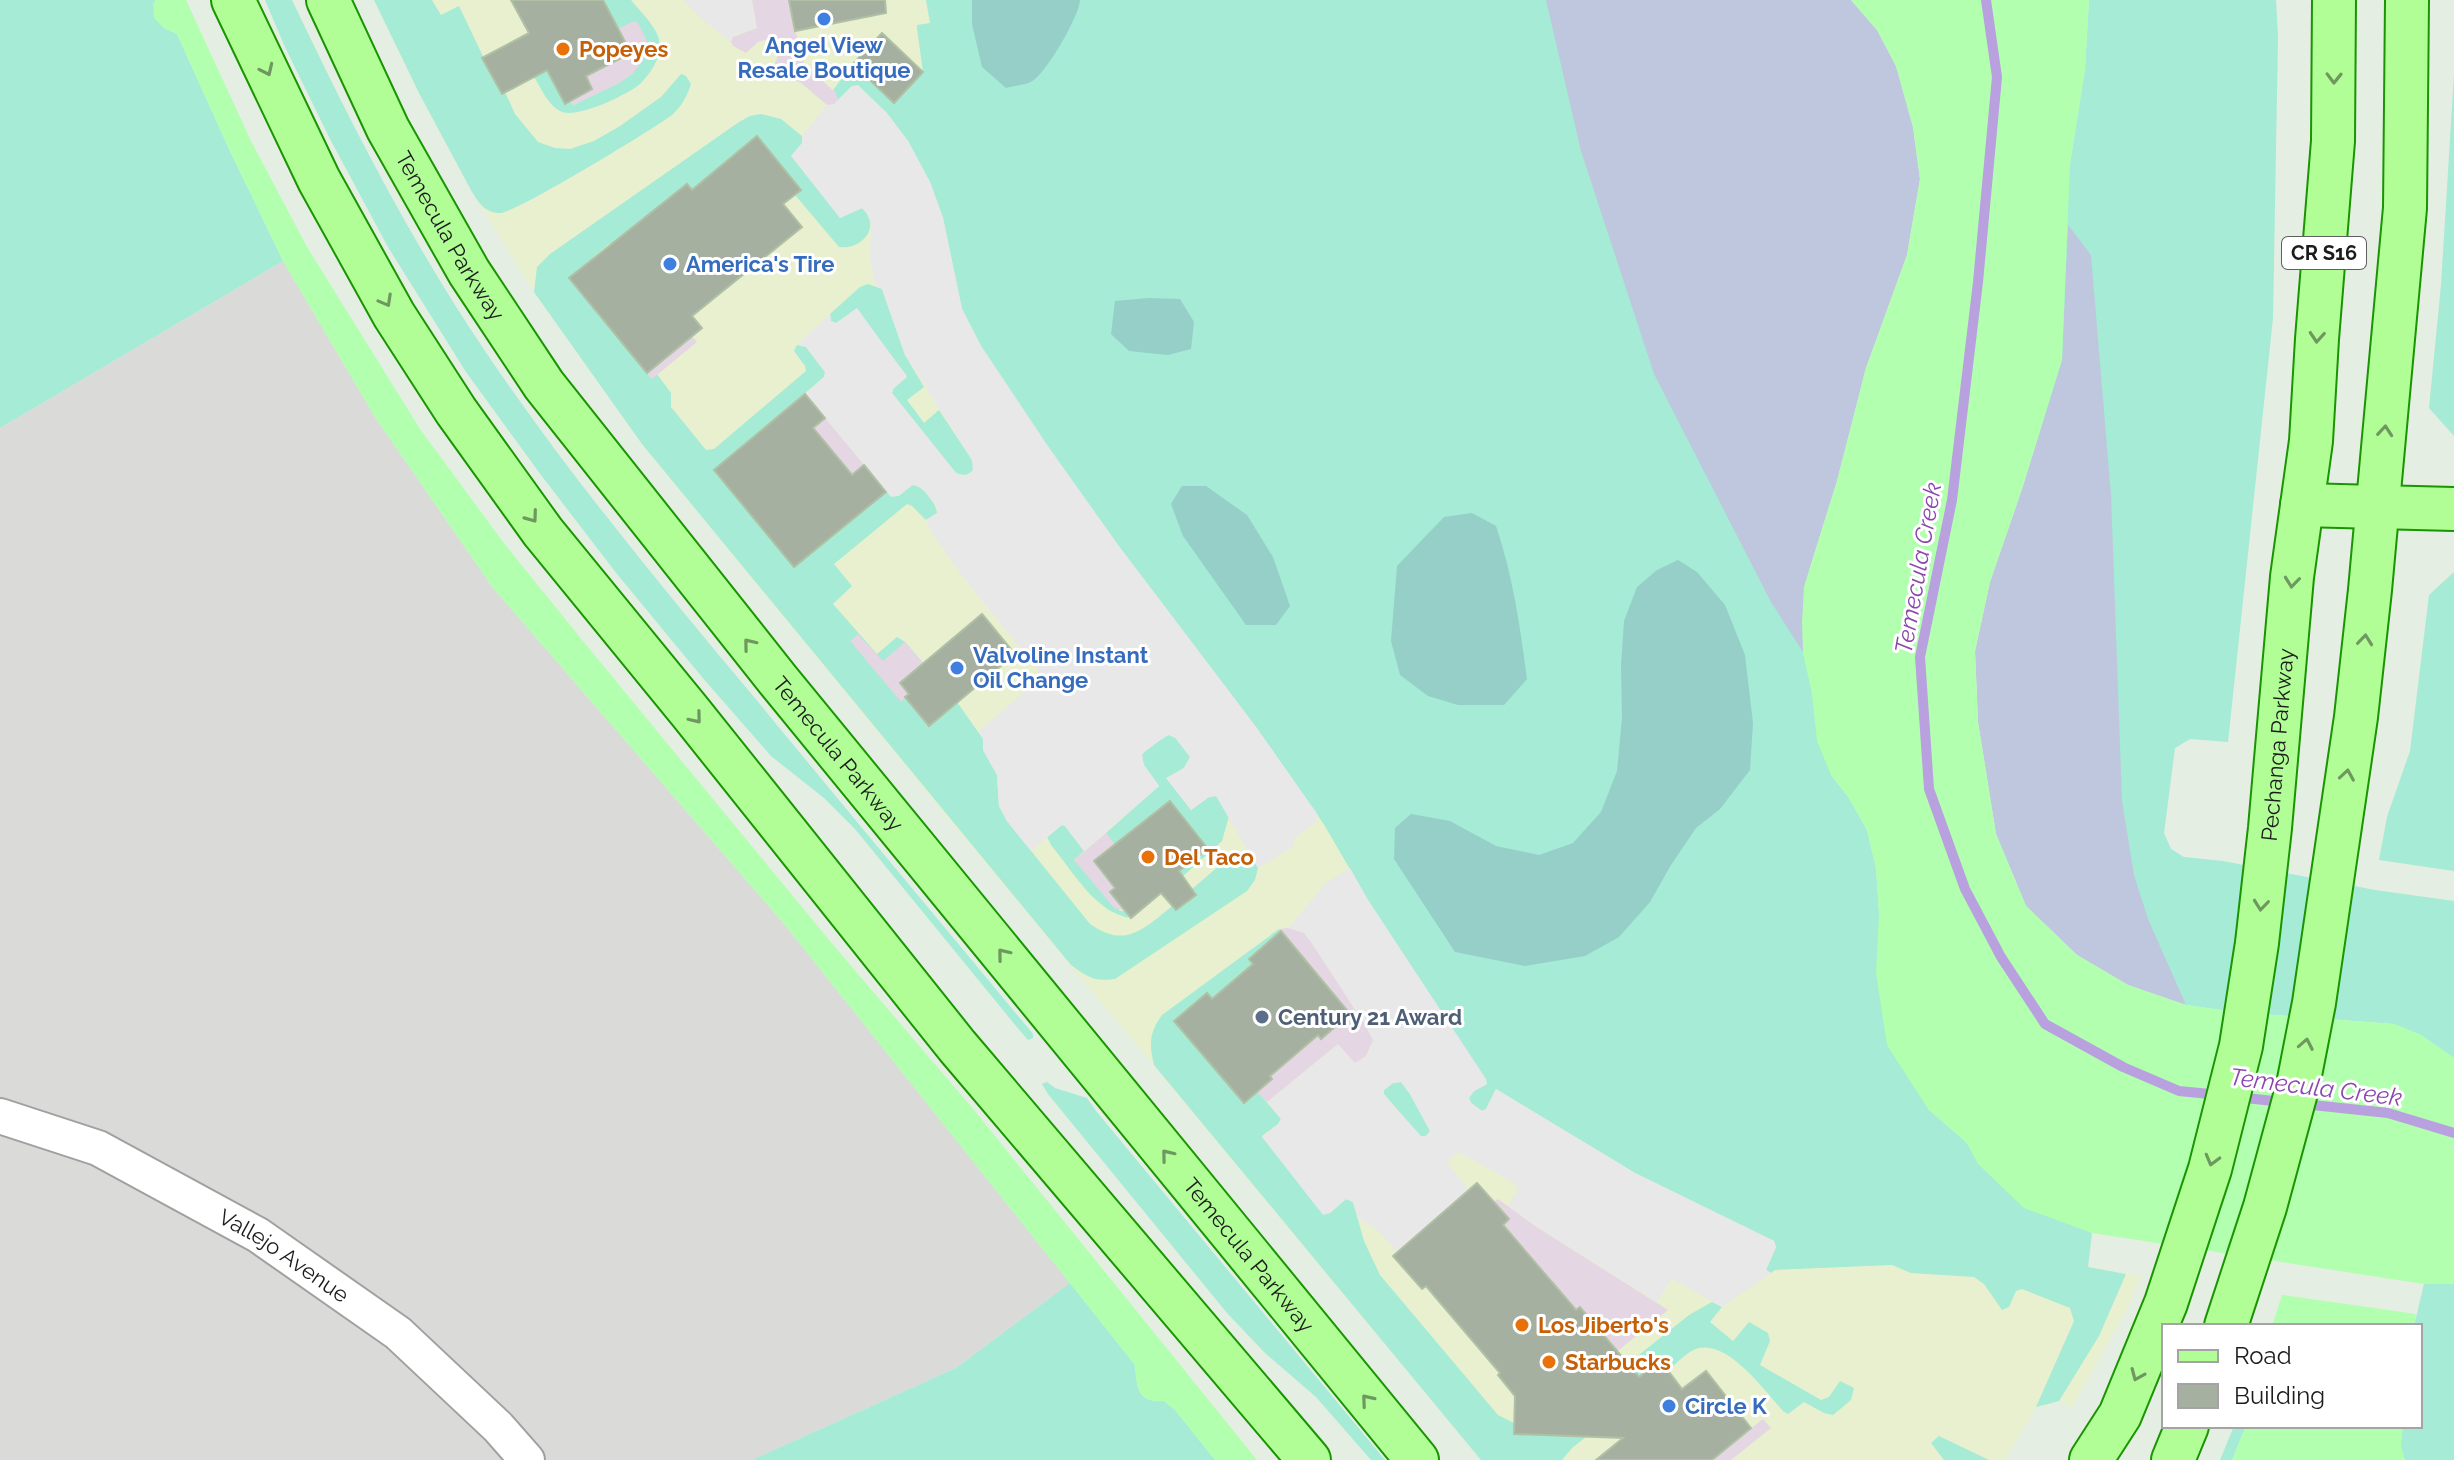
<svg xmlns="http://www.w3.org/2000/svg" width="2454" height="1460" font-family="Raleway,sans-serif">
<style>
.residential{fill:#dadbd9}
.commercial{fill:#e9f0d0}
.grass{fill:#a5ebd5}
.forest{fill:#95cfc8}
.wetland{fill:#bec7dd}
.sand{fill:#b1ffaf}
.parking{fill:#e8e8e8;fill-rule:evenodd}
.plaza{fill:#e4d6e2}
.lines{fill:none;stroke-linecap:round;stroke-linejoin:round}
.stream{stroke:#b9a0de;stroke-width:10}
.building{fill:#a6b0a1;stroke:#afc0a4;stroke-width:2}
.minor-casing{stroke:#a0a0a0;stroke-width:38}
.major-casing{stroke:#189500;stroke-width:46}
.minor{stroke:#fff;stroke-width:34}
.major{stroke:#b1fe96;stroke-width:42}
.oneway{stroke:#6e985f}
.shop-dot{fill:#3f7fe0;stroke:#fff;stroke-width:3}
.food-dot{fill:#e8710a;stroke:#fff;stroke-width:3}
.service-dot{fill:#5c6f8a;stroke:#fff;stroke-width:3}
.labels{text-anchor:middle;dominant-baseline:central;stroke-width:6;stroke-linejoin:round;paint-order:stroke}
.shield{fill:#fff;stroke:#606060;stroke-width:2}
.shield-label{font-size:20px;font-weight:bold;fill:#1c1c1c}
.shop-label{font-size:22px;font-weight:bold;fill:#366cbe;stroke:#fff;text-anchor:start}
.food-label{font-size:22px;font-weight:bold;fill:#c56008;stroke:#fff;text-anchor:start}
.street-label{font-size:22px;fill:#1c1c1c;stroke:#fff}
.service-label{font-size:22px;font-weight:bold;fill:#4e5e75;stroke:#fff;text-anchor:start}
.water-label{font-size:24px;font-style:italic;fill:#8c46ae;stroke:#fff}
</style>
<rect width="100%" height="100%" fill="#e4eee2"/>
<path class="residential" d="M283,261L375,417L493,588L785,925L1070,1283L956,1368L752,1460H0V428Z"/>
<path class="commercial" d="M374,0H951L1455,952L2092,1233L2088,1267L2141,1276L2126,1311L2072,1407L2059,1401L2036,1407L2005,1460H1481L949,819L642,444L534,292L472,192L419,93Z"/>
<g class="grass">
<path d="M0,0H156L153,4L164,28L177,34L229,149L283,261L0,428Z"/>
<path d="M265,0H292C350,122 411,242 487,354C570,476 664,590 759,703C850,814 942,924 1033,1034V1038L1028,1040L1016,1026L855,829L824,798L771,756L702,677L617,574L541,475L466,372L388,247L330,139L285,47Z"/>
<path d="M374,0H432L441,15L459,6L501,94L505,92L515,114L538,142L555,148L570,149L594,141L620,126L661,97L681,74L686,76L691,84C687,96 682,106 672,115C655,128 514,214 500,213C485,213 479,203 472,192L419,93Z"/>
<path d="M603,0H631C641,13 660,29 660,46C660,60 649,75 640,84C627,95 575,120 560,111C548,105 541,88 534,77L547,70L573,105L619,83L633,73L618,29Z"/>
<path d="M926,0H1851L1803,652L1831,775L1849,798L1867,830L1876,868L1879,913L1928,1109L1967,1143L1979,1164L2069,1223L2092,1233L2088,1267L2126,1274L2099,1336L2059,1401L2036,1407L2074,1321L2070,1308L2022,1289L2016,1291L2009,1307L2002,1310L1984,1284L1974,1277L1911,1273L1892,1265L1775,1270L1771,1273L1766,1270L1776,1247L1774,1241L1635,1173L1496,1089L1486,1109L1482,1111L1471,1103L1469,1098L1474,1091L1487,1084L1368,900L1323,823L1256,727L1118,545L1047,445L981,346L962,309L943,218L930,182L908,141L886,112L852,86L838,100L833,90L853,64L893,102L923,72L917,29V25L930,23Z"/>
<path d="M2089,0H2276L2278,37L2273,318L2228,742L2190,739L2175,748L2164,833L2171,849L2184,857L2223,861L2375,890L2454,901V1058L2421,1035L2394,1024L2237,1012L2186,1005L1996,834L2070,164L2085,69Z"/>
<path d="M2454,74V436L2429,408L2441,285Z"/>
<path d="M761,114L781,119L802,136V143L792,156L840,218L862,208C882,227 862,250 839,247L795,195L801,190L757,137L692,190L686,184L649,214L615,251L609,244L569,278L651,378L657,374L671,393V407L706,450L714,449L806,371L805,366L794,351L797,345L806,347L825,372L824,377L714,470L794,567L885,492L899,496L913,484C924,488 936,502 937,513L926,520L912,506L907,504L834,564L852,586L833,604L877,654L897,637L905,642L923,663L900,683L909,694L957,702L983,739V750L997,775L999,806L1007,821L1090,924C1125,949 1144,929 1172,906L1176,910L1196,895L1192,889L1220,865L1244,854L1251,857L1258,868L1255,880L1247,891L1115,979C1094,982 1088,977 1071,965L642,444L534,292L537,267L550,254L739,122L750,116Z"/>
<path d="M868,284L882,289L905,355L924,387L907,400L924,423L939,410L972,460L974,467C971,476 964,476 956,473L892,393L893,389L907,376L856,309L836,323L831,321L830,314L860,287Z"/>
<path d="M2454,572V871L2379,860L2387,817L2410,751L2429,595Z"/>
<path d="M1168,735L1176,738L1190,757L1184,768L1167,779L1191,810L1209,797L1216,796L1229,816L1222,841L1182,877L1179,871L1170,801L1115,845L1106,833L1159,786L1144,765L1141,757L1145,750Z"/>
<path d="M1062,825L1065,826L1084,851L1074,860L1120,911H1125L1131,918C1095,913 1073,871 1051,845L1047,837Z"/>
<path d="M1279,929L1281,931L1249,959L1253,964L1212,999L1207,993L1175,1021L1243,1103L1258,1092L1281,1119L1278,1124L1262,1136L1330,1213L1346,1199L1353,1202L1364,1241L1380,1275L1498,1415L1514,1423V1434L1545,1435L1546,1421L1561,1417L1689,1315L1712,1302L1722,1307L1710,1322L1733,1341L1749,1322L1768,1333L1770,1341L1760,1365L1821,1400L1829,1397L1840,1381L1854,1388L1851,1400L1833,1415L1824,1413L1804,1402L1788,1414L1783,1411C1765,1391 1730,1342 1699,1348C1687,1351 1677,1363 1668,1371L1659,1361L1583,1423L1591,1433L1572,1448L1562,1460H1481L1154,1065C1149,1044 1149,1033 1162,1015Z"/>
<path d="M1047,1082L1055,1088L1087,1098L1096,1111L1385,1460H1371L1316,1397L1265,1353L1227,1313L1048,1094L1042,1084Z"/>
<path d="M1401,1082L1410,1094L1430,1131L1426,1136L1421,1137L1384,1094V1090L1393,1083Z"/>
<path d="M1070,1283L1135,1365C1137,1386 1136,1403 1164,1401L1175,1410L1215,1460H752L956,1368Z"/>
<path d="M2424,1284H2454V1460H2405L2400,1446L2403,1426H2420V1326H2414Z"/>
<path d="M2234,1426H2246L2232,1460H2220Z"/>
<path d="M1939,1436L1989,1460H1944L1931,1443Z"/>
</g>
<g class="forest">
<path d="M972,0H1080C1079,17 1046,74 1031,82C1024,85 1013,86 1006,88L982,67L972,24Z"/>
<path d="M1149,298L1180,299L1194,322L1191,349L1168,355L1129,351L1111,334L1115,301Z"/>
<path d="M1206,486L1247,515L1273,557L1290,606L1276,625H1246L1183,536L1171,504L1182,486Z"/>
<path d="M1472,513L1496,526C1513,576 1520,627 1527,679L1504,705H1458L1428,696L1400,675L1391,641L1397,566L1444,517Z"/>
<path d="M1678,560L1697,572L1725,605L1745,655L1753,723L1750,770L1720,809L1696,828L1671,865L1650,902L1619,937L1585,956L1525,966L1455,952L1394,859L1395,828L1411,814L1450,821L1496,846L1539,855L1573,843L1601,812L1617,771L1622,718L1621,665L1624,621L1637,587L1657,570Z"/>
</g>
<g class="wetland">
<path d="M1546,0H1851L1877,30L1896,66L1913,127L1920,179L1907,255L1866,368L1837,481L1804,587L1803,652L1771,602L1654,374L1581,151Z"/>
<path d="M2068,225L2091,255L2111,495L2122,801L2134,875L2148,919L2186,1005L2128,985L2077,955L2026,906L1996,834L1978,722L1975,651L1990,582L2022,489L2062,360Z"/>
</g>
<g class="sand">
<path d="M156,0H186L251,141L307,247L420,429L503,542L587,646L829,940L974,1110L1257,1460H1215L1175,1410L1164,1401C1136,1403 1137,1385 1135,1365L785,925L493,588L375,417L283,261L229,149L177,34L164,28L154,18L153,4Z"/>
<path d="M1851,0H2089L2085,69L2070,164L2062,360L2022,489L1990,582L1975,651L1978,722L1996,834L2026,906L2077,955L2128,985L2186,1005L2237,1012L2394,1024L2421,1035L2454,1058V1284H2424L2092,1233L2024,1208L1978,1164L1967,1143L1928,1109L1887,1045L1876,973L1879,913L1876,868L1867,830L1849,798L1831,775L1817,741L1812,694L1803,652L1802,622L1804,587L1837,481L1866,368L1907,255L1920,179L1913,127L1896,66L1877,30Z"/>
<path d="M2282,1295L2416,1314L2414,1326H2272Z"/>
<path d="M2246,1426H2403L2401,1446L2405,1460H2232Z"/>
</g>
<g class="parking">
<path d="M684,0H752L757,28L737,34L731,42L702,19Z"/>
<path d="M858,85L886,112L908,141L930,182L943,218L962,309L981,346L1047,445L1118,545L1256,727L1318,815L1315,823L1294,838V846L1258,868L1216,796L1209,797L1191,810L1166,778L1184,768L1190,757L1173,735H1168L1159,741L1142,754L1144,765L1159,786L1084,851L1065,826L1062,825L1031,851L1007,821L999,806L997,775L983,750V739L979,731L1039,679L1038,670L964,578L933,535L926,520L937,513V507L921,487L913,485L898,496L891,497L805,394L824,377L825,372L806,347L797,345L830,314L831,321L836,323L857,308L907,377L894,388L892,393L956,473L964,476L973,471L972,460L905,355L882,289L875,285L870,258L871,224L867,213L862,208L840,218L791,156L802,143V136L827,105L834,104L852,86Z"/>
<path d="M1350,868L1368,900L1486,1079L1487,1084L1474,1091L1469,1097L1471,1103L1482,1111L1486,1109L1496,1089L1635,1173L1774,1241L1776,1247L1766,1270L1771,1273L1722,1307L1674,1280L1670,1281L1657,1302L1535,1226L1508,1206L1517,1191L1516,1184L1460,1153L1455,1154L1447,1163L1469,1190L1397,1252L1379,1231L1358,1218L1353,1202L1346,1199L1330,1213L1323,1215L1262,1137L1278,1124L1281,1119L1267,1102L1338,1044L1355,1063L1366,1056L1371,1048L1372,1040L1365,1025L1313,945L1304,933L1288,928L1326,883ZM1401,1082L1410,1094L1430,1131L1426,1136H1421L1384,1095V1090L1393,1083Z"/>
</g>
<g class="plaza">
<path d="M752,0H789L800,51L805,65L836,93L838,100L834,104L827,105L801,83L773,68L779,53L774,41L768,39L758,42L746,53L733,46L731,42L733,37L757,28Z"/>
<path d="M634,21L638,23L647,41L643,61L633,73L619,83L573,105L571,101L592,89L586,76L630,53L618,29Z"/>
<path d="M692,336L697,342L652,379L638,362L643,358L652,369Z"/>
<path d="M825,418L864,465L852,475L813,428Z"/>
<path d="M858,634L883,661L905,642L923,663L900,683L909,694L901,702L850,641Z"/>
<path d="M1106,833L1115,845L1094,861L1115,888L1110,892L1125,911L1114,908L1074,860Z"/>
<path d="M1288,928L1304,933L1313,945L1365,1025L1373,1040L1366,1056L1355,1063L1338,1044L1267,1102L1258,1092L1272,1079L1270,1076L1318,1035L1322,1038L1350,1014L1279,929Z"/>
<path d="M1498,1199L1535,1226L1668,1310L1598,1367L1580,1308L1576,1310L1503,1225L1494,1202Z"/>
<path d="M1763,1419L1771,1428L1731,1460H1715L1708,1452L1726,1448Z"/>
</g>
<g class="lines">
<g class="stream">
<path d="M1986,0L1997,77L1978,282L1952,500L1920,657L1929,789L1965,889L2001,957L2045,1024L2123,1067L2179,1091L2220,1095"/>
<path d="M2236,1097L2283,1102"/>
<path d="M2303,1104L2388,1113L2454,1133"/>
</g>
</g>
<g class="building">
<path d="M511,0H603L631,53L586,76L592,89L565,104L547,70L502,94L482,58L529,33Z"/>
<path d="M789,0H885L886,13L795,31Z"/>
<path d="M882,33L923,72L894,103L853,64Z"/>
<path d="M757,136L801,190L783,204L802,227L692,316L702,328L647,373L569,278L687,184L692,190Z"/>
<path d="M805,394L825,418L813,428L852,475L864,465L886,492L794,567L714,470Z"/>
<path d="M982,614L1015,654L929,726L905,697L909,694L900,683Z"/>
<path d="M1170,801L1208,849L1179,871L1196,895L1176,910L1161,893L1131,918L1110,892L1115,888L1094,861Z"/>
<path d="M1281,931L1350,1014L1321,1039L1318,1035L1270,1076L1272,1079L1244,1103L1174,1021L1207,993L1212,999L1253,964L1249,959Z"/>
<path d="M1477,1183L1509,1219L1503,1225L1576,1310L1580,1307L1639,1377L1660,1360L1682,1389L1706,1371L1751,1428L1712,1460H1596L1623,1438L1514,1434L1515,1396L1498,1375L1500,1373L1426,1286L1422,1289L1393,1256Z"/>
</g>
<g class="lines">
<g class="minor-casing">
<g id="minor">
<path id="s1" d="M0,1116L98,1148L258,1235L398,1333L498,1427L527,1460"/>
</g>
</g>
<g class="major-casing">
<g id="major">
<path d="M233,0L319,180L394,315L456,411L543,532L691,713L957,1046L1309,1460"/>
<path id="s2" d="M328,0L388,129L469,272L544,385L778,680L1417,1460"/>
<path d="M2302,505L2454,509"/>
<path d="M2226,1326L2265,1207L2298,1085L2314,1003L2356,717L2370,590L2405,208L2407,0"/>
<path id="s3" d="M2091,1460L2120,1415L2166,1303L2210,1169L2241,1046L2257,943L2270,828L2292,577L2311,441L2317,339L2333,141L2334,0"/>
<path d="M2173,1460L2187,1426"/>
</g>
</g>
<use href="#minor" class="minor"/>
<use href="#major" class="major"/>
</g>
<defs><path id="oneway-chevron" d="M-2-3.5L2.5 0L-2 3.5" fill="none" stroke-width="1.6" stroke-linecap="round" stroke-linejoin="round" transform="scale(2)"/></defs>
<g class="oneway">
<use href="#oneway-chevron" transform="translate(267 70) rotate(65)"/>
<use href="#oneway-chevron" transform="translate(2334 78) rotate(91)"/>
<use href="#oneway-chevron" transform="translate(386 301) rotate(61)"/>
<use href="#oneway-chevron" transform="translate(2317 337) rotate(94)"/>
<use href="#oneway-chevron" transform="translate(2385 431) rotate(-85)"/>
<use href="#oneway-chevron" transform="translate(532 517) rotate(54)"/>
<use href="#oneway-chevron" transform="translate(2292 582) rotate(96)"/>
<use href="#oneway-chevron" transform="translate(2365 640) rotate(-84)"/>
<use href="#oneway-chevron" transform="translate(749 644) rotate(-129)"/>
<use href="#oneway-chevron" transform="translate(696 718) rotate(51)"/>
<use href="#oneway-chevron" transform="translate(2347 775) rotate(-81)"/>
<use href="#oneway-chevron" transform="translate(2261 905) rotate(96)"/>
<use href="#oneway-chevron" transform="translate(1003 954) rotate(-129)"/>
<use href="#oneway-chevron" transform="translate(2306 1044) rotate(-79)"/>
<use href="#oneway-chevron" transform="translate(1167 1155) rotate(-129)"/>
<use href="#oneway-chevron" transform="translate(2212 1160) rotate(105)"/>
<use href="#oneway-chevron" transform="translate(2137 1375) rotate(113)"/>
<use href="#oneway-chevron" transform="translate(1367 1400) rotate(-130)"/>
</g>
<g class="shop-dot">
<circle cx="824" cy="19" r="8"/>
<circle cx="670" cy="264" r="8"/>
<circle cx="957" cy="668" r="8"/>
<circle cx="1669" cy="1406" r="8"/>
</g>
<g class="food-dot">
<circle cx="563" cy="49" r="8"/>
<circle cx="1148" cy="857" r="8"/>
<circle cx="1522" cy="1325" r="8"/>
<circle cx="1549" cy="1362" r="8"/>
</g>
<circle class="service-dot" cx="1262" cy="1017" r="8"/>
<g class="labels">
<rect class="shield" x="2282" y="237" width="84" height="32" rx="6"/>
<g class="shield-label">
<text x="2324" y="253">CR S16</text>
</g>
<g class="shop-label">
<text x="824" y="45" text-anchor="middle">Angel View<tspan x="824" dy="25">Resale Boutique</tspan></text>
<text x="686" y="264">America's Tire</text>
<text x="973" y="655">Valvoline Instant<tspan x="973" dy="25">Oil Change</tspan></text>
<text x="1685" y="1406">Circle K</text>
</g>
<g class="food-label">
<text x="579" y="49">Popeyes</text>
<text x="1164" y="857">Del Taco</text>
<text x="1538" y="1325">Los Jiberto's</text>
<text x="1565" y="1362">Starbucks</text>
</g>
<g class="street-label">
<text stroke="none"><textPath href="#s2" startOffset="266">Temecula Parkway</textPath></text>
<text stroke="none"><textPath href="#s3" startOffset="746">Pechanga Parkway</textPath></text>
<text stroke="none"><textPath href="#s2" startOffset="914">Temecula Parkway</textPath></text>
<text stroke="none"><textPath href="#s2" startOffset="1562">Temecula Parkway</textPath></text>
<text stroke="none"><textPath href="#s1" startOffset="318">Vallejo Avenue</textPath></text>
</g>
<g class="service-label">
<text x="1278" y="1017">Century 21 Award</text>
</g>
<g class="water-label">
<text transform="translate(1918 568) rotate(-80)">Temecula Creek</text>
<text transform="translate(2316 1087) rotate(7)">Temecula Creek</text>
</g>
</g>
<rect x="2162" y="1324" width="260" height="104" fill="#ffffff" stroke="#a4a4a4" stroke-width="2"/>
<rect x="2178" y="1350" width="40" height="12" fill="#b1fe96" stroke="#a4a4a4" stroke-width="2"/>
<text x="2234" y="1364" font-size="24" fill="#1c1c1c">Road</text>
<rect x="2178" y="1384" width="40" height="24" fill="#a6b0a1" stroke="#a4a4a4" stroke-width="2"/>
<text x="2234" y="1404" font-size="24" fill="#1c1c1c">Building</text>
</svg>
